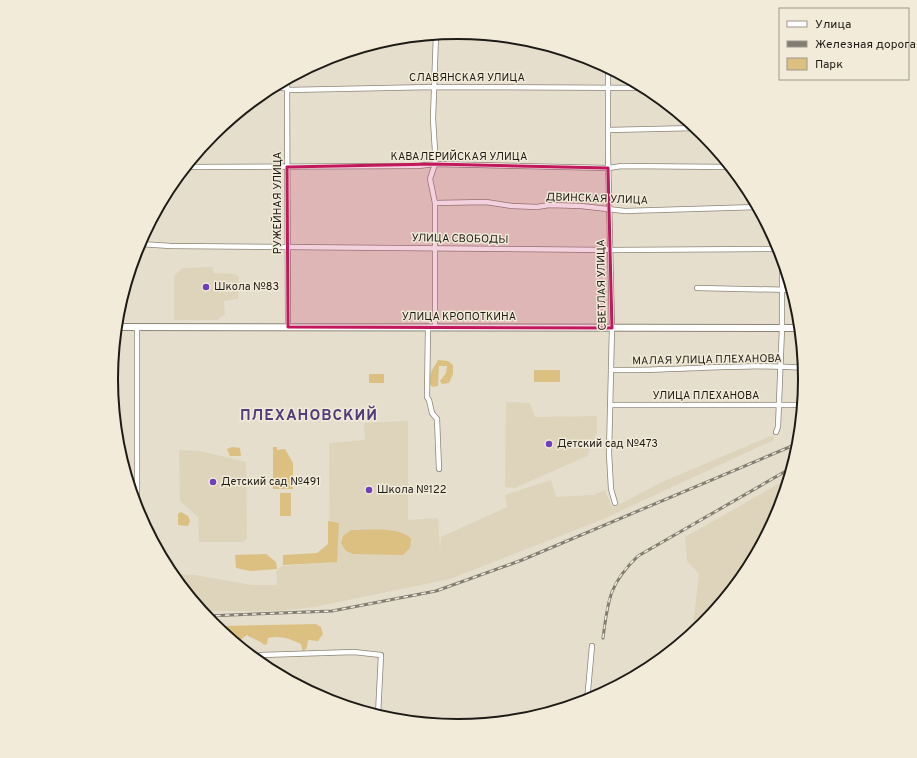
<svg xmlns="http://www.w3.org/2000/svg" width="917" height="758" font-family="Overpass,sans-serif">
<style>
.built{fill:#ded4bc}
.green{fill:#dbc082}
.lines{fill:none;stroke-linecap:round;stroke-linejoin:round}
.minor-casing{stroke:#8c8576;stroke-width:6}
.secondary-casing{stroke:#8c8576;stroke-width:8}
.minor{stroke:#fff;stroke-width:4.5}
.secondary{stroke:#fff;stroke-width:6}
.rail-casing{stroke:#827d72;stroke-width:3}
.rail{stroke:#f3ebda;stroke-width:1.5;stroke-dasharray:4.5;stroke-linecap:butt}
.marked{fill:#c2185b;fill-opacity:0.2;stroke:#c2185b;stroke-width:3;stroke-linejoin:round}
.poi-dot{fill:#6f40b8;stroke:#f3ebda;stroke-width:1.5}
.labels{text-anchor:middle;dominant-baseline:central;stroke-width:3;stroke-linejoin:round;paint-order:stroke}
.street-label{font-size:11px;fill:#1d1b15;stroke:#f3ebda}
.poi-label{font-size:11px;fill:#1d1b15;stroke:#f3ebda;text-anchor:start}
.district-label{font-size:15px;font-weight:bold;letter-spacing:1px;fill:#503c78;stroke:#f3ebda}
.rim{fill:none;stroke:#1d1b15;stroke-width:2}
</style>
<rect width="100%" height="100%" fill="#e5decd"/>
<g class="built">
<path d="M212,267L214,273L234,274L239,277L238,299L224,301L225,314L217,320H174V276L182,268Z"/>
<path d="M506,402L530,403L535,417L597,416V432L587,456L515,488L505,487Z"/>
<path d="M408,421V520L438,518L440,550L441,537L507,507L505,495L551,480L556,497L593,495L605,490L612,508L662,482L773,435L774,440L601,520L450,579L314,607L277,611H202L172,574L195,575L252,585H277L276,571L282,566L330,562L329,443L365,440L364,423Z"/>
<path d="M179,450L200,451L246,462L247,539L242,542H199L198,517L180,501Z"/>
<path d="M789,478L779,512L747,572L704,625L692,634L699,574L687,561L685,537Z"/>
</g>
<g class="green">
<path d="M438,360L448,361L453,365V374L449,383L442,384L440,381L446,373L447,366H439L438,386L433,387L429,384L431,372Z"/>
<rect x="534" y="370" width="26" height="12"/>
<rect x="369" y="374" width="15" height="9"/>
<path d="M232,447L240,448L241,456H230L227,449Z"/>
<path d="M273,447H277V450L285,449L293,463V489H273Z"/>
<rect x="280" y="493" width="11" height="23"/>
<path d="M181,512L188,516L190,521L188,526L178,525V514Z"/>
<path d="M328,521L339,523L337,562L283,565V555L317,553L328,544Z"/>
<path d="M351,530C367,530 401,526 411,539L410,548L403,555L353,554L346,551L341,543L343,536Z"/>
<path d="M266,554L276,562L277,569L250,571L236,568L235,555Z"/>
<path d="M213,624L222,626L316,624L321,627L323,634L318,641L308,640L307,647L303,652L301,644C291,639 280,635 268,638L267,644L264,645C259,639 253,640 247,635L236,643L231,639V636L224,634Z"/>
</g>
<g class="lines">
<g class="minor-casing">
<g id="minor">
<path d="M608,67V154L612,328L609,453L611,489L615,503"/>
<path d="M287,79L288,327"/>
<path d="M271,88H287"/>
<path d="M287,90L434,87L647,88"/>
<path d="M608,130L697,128"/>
<path d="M186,167L418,166L435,164L608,168L622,166L731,167"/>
<path d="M435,203L486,202L512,206L537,207L549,205L581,206L625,211L758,207"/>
<path d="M140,244L171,246L610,250L780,249"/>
<path d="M697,288L792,290"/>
<path d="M428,327L427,397L429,400L432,413L437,419L439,469"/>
<path d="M435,327V203L430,179L435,164V151L433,119L436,34"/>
<path d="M611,370C675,371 740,363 804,368"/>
<path d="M610,405H803"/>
<path d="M776,432L778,427L782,328V257"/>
<path d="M137,507V327"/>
<path d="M254,658L261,655L354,652L381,655L378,715"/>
<path d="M587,701L592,646"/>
</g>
</g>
<g class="secondary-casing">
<path id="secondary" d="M117,327L800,328"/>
</g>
<use href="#minor" class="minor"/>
<use href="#secondary" class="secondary"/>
<g class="rail-casing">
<g id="rail">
<path d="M207,616L332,611L436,591L522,560L799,443"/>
<path d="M603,638C608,600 609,584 638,556L793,467"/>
</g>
</g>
<use href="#rail" class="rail"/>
</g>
<path class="marked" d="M435,164L608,168L612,328L288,327L287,167Z"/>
<g class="poi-dot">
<circle cx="206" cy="287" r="4"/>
<circle cx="549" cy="444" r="4"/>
<circle cx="213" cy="482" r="4"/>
<circle cx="369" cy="490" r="4"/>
</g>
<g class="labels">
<g class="street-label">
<text x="467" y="78">СЛАВЯНСКАЯ УЛИЦА</text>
<text x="459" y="157">КАВАЛЕРИЙСКАЯ УЛИЦА</text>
<text transform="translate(597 199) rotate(2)">ДВИНСКАЯ УЛИЦА</text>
<text transform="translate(278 203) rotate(-90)">РУЖЕЙНАЯ УЛИЦА</text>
<text transform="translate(460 239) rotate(1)">УЛИЦА СВОБОДЫ</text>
<text transform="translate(602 285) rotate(-91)">СВЕТЛАЯ УЛИЦА</text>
<text x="459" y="317">УЛИЦА КРОПОТКИНА</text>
<text transform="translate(707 360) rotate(-1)">МАЛАЯ УЛИЦА ПЛЕХАНОВА</text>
<text x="706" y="396">УЛИЦА ПЛЕХАНОВА</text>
</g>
<g class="poi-label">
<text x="214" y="287">Школа №83</text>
<text x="557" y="444">Детский сад №473</text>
<text x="221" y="482">Детский сад №491</text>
<text x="377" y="490">Школа №122</text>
</g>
<g class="district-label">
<text x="309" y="416">ПЛЕХАНОВСКИЙ</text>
</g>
</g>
<path d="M0 0H917V758H0ZM118 379a340 340 0 1 1 680 0a340 340 0 1 1-680 0Z" fill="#f3ebda" fill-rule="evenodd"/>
<path class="rim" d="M118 379a340 340 0 1 1 680 0a340 340 0 1 1-680 0Z"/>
<rect x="779" y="8" width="130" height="72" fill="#f3ebda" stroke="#9d988b"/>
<rect x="787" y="21" width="20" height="6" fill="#ffffff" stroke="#9d988b"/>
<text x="815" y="28" font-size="12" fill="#1d1b15">Улица</text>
<rect x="787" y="41" width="20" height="6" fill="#827d72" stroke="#9d988b"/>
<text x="815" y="48" font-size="12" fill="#1d1b15">Железная дорога</text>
<rect x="787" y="58" width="20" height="12" fill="#dbc082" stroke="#9d988b"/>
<text x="815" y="68" font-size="12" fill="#1d1b15">Парк</text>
</svg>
